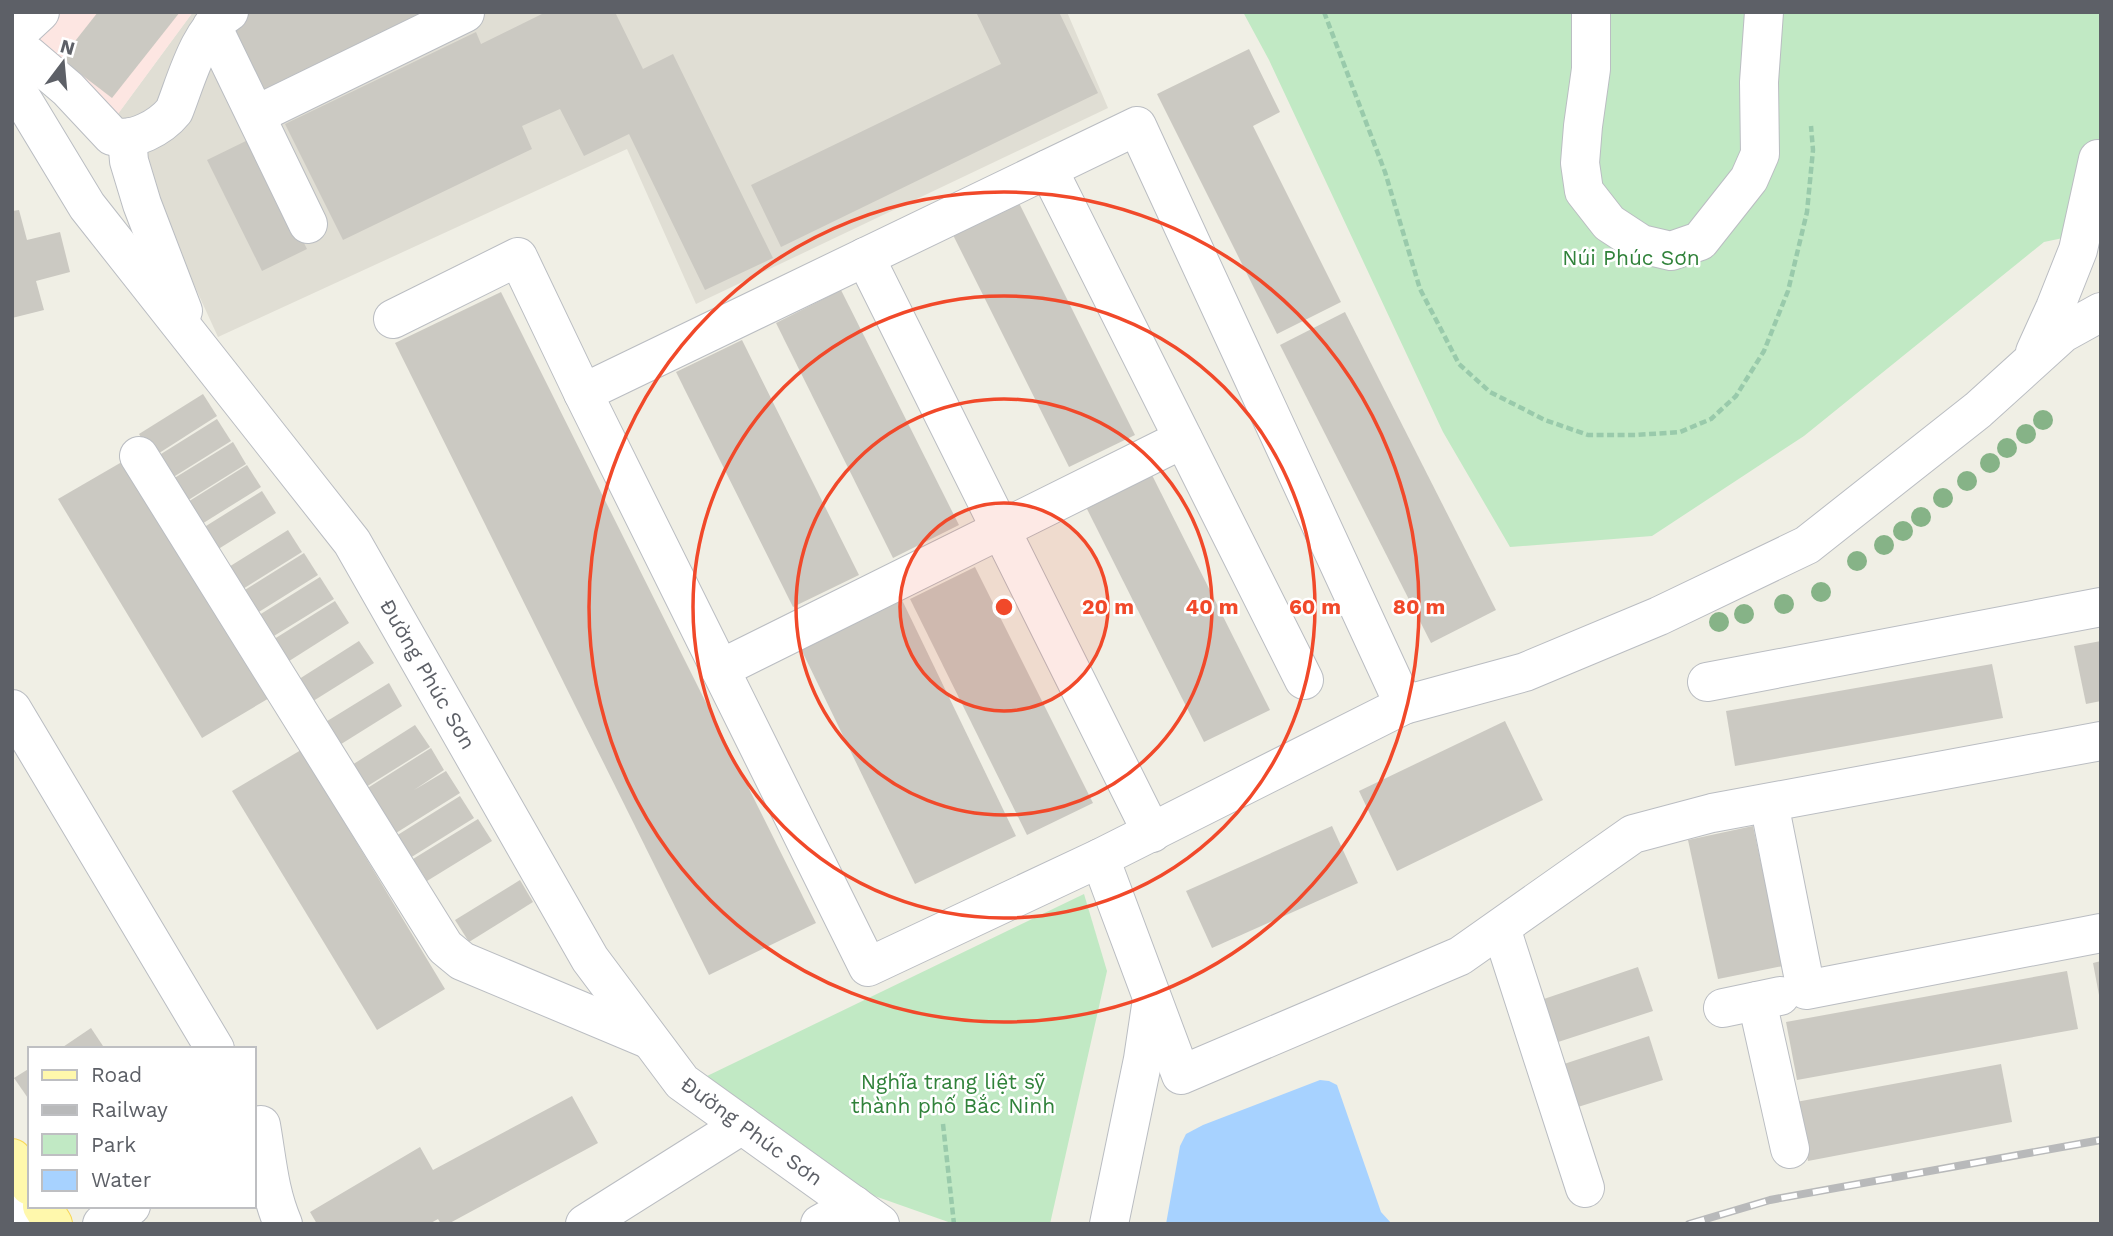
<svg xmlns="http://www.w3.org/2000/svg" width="2113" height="1236" font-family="'Work Sans',sans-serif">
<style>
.education{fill:#e0ded4}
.medical{fill:#fde6e2}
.green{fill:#c1e9c4}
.water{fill:#a7d2ff}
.building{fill:#cbc9c2}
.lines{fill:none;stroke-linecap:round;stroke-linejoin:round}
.minor-casing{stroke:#babdc2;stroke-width:40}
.major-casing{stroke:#f8d757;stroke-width:40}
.path{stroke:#99caab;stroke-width:4.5;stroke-dasharray:7 3.5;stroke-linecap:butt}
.minor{stroke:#fff;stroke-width:38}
.major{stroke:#fff8ac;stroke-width:38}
.rail-casing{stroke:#b8b9ba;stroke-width:8}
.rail{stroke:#fff;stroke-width:5;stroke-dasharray:16;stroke-linecap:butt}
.tree{fill:#86b387}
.ring{fill:none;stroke:#f1492a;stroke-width:3.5}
.labels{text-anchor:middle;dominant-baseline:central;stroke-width:5;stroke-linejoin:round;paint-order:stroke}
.park-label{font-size:21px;fill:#30823a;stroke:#fff}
.street-label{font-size:21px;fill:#5d6067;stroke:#fff}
.centre{fill:#f1492a;stroke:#fff;stroke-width:3.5}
.ring-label{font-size:21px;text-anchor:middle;font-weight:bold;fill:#f1492a;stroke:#fff;stroke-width:5;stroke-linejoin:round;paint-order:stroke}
</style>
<rect width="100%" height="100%" fill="#f0efe5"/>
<path class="education" d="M193,12H1067L1108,108L696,304L627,149L218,337L142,171L112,122Z"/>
<path class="medical" d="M16,12H193L112,122L50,54Z"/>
<g class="green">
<path d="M1243,12H2101V230L2044,242L1804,436L1652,536L1510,547L1443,432L1269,60Z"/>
<path d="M1084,894L1107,971L1050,1224H954L849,1187L705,1077Z"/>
</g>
<path class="water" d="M1320,1080L1329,1081L1337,1085L1381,1212L1392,1224H1166L1180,1146L1186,1134L1203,1125Z"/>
<g class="building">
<path d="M98,12H180L112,98L61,59Z"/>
<path d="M242,12H425L264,90L229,18Z"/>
<path d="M546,12H615L643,69L673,54L773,258L705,290L629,134L584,156L560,109L522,126L532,149L343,240L285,124L476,32L481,44Z"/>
<path d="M976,12H1059L1098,93L781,247L751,185L1001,64Z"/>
<path d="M1249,49L1280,112L1253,126L1341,302L1277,334L1157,94Z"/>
<path d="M252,138L307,249L262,271L207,160Z"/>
<path d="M1017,199L1135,435L1069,467L951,231Z"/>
<path d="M19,210L27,240L60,232L70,272L36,281L44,310L12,318V211Z"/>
<path d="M841,290L959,525L893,558L776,323Z"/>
<path d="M501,292L816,923L709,975L395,343Z"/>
<path d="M1345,312L1496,610L1431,643L1280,345Z"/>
<path d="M742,340L859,575L793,607L676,372Z"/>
<path d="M203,394L217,416L153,457L139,434Z"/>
<path d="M217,419L231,441L167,481L153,459Z"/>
<path d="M233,442L246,464L182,504L168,482Z"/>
<path d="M127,459L271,697L202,738L58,499Z"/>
<path d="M247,465L261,487L197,527L183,505Z"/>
<path d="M1152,475L1270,710L1204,742L1086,507Z"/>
<path d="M262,491L276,513L212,553L198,531Z"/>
<path d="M288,530L302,552L238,592L224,570Z"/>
<path d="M304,553L318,575L254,615L240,593Z"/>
<path d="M975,567L1093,803L1027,835L910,599Z"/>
<path d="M320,577L334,599L269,639L256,617Z"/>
<path d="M902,600L1016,836L915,884L801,649Z"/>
<path d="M335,601L349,623L286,663L271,641Z"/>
<path d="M359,641L374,663L310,703L296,681Z"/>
<path d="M2101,641V701L2086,704L2074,646Z"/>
<path d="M1992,664L2003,718L1735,766L1726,711Z"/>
<path d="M389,683L402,706L338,746L324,723Z"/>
<path d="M1505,721L1543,800L1397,871L1359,791Z"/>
<path d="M415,725L430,747L366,787L352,765Z"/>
<path d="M431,748L444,770L414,790L446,771L460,793L396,833L366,789Z"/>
<path d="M301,750L445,989L377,1030L232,791Z"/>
<path d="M460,796L474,818L410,858L396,836Z"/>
<path d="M478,819L492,841L427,881L413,859Z"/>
<path d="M1332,826L1358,883L1212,948L1186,891Z"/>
<path d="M1753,826L1783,966L1718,979L1688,840Z"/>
<path d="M520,880L533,902L469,942L455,920Z"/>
<path d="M2101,961V995H2099L2093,963Z"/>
<path d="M1638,967L1653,1011L1552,1044L1538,1001Z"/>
<path d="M2067,971L2078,1029L1797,1080L1786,1022Z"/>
<path d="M91,1028L105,1049H60Z"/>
<path d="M1649,1036L1663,1080L1578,1107L1564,1064Z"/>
<path d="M2001,1064L2012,1122L1808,1161L1796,1102Z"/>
<path d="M30,1068V1101L14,1078Z"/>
<path d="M572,1096L598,1143L448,1224H441L438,1219L429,1224H317L310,1212L420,1147L433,1170Z"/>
</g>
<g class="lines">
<g class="minor-casing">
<g id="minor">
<path d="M1591,12V69L1583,126L1580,163L1584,191L1609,223L1641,244L1671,251L1700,241L1749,179L1760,154L1759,82L1764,12"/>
<path d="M212,26L308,224"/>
<path d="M12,38L40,12"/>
<path d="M12,54L22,52L28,55L68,89L112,136C133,143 161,127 174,111C186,81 199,29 229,12"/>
<path d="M12,82L87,206L352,542L590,959L682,1082L880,1224"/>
<path d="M256,115L465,13"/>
<path d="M132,137L128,149L129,161L142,204L183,311"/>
<path d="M1048,169L1304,680"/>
<path d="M865,257L1152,833"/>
<path d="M393,319L518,257L583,393L868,967L1100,858L1404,705L1525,672L1659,616L1807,545L1978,410L2063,333L2101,312"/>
<path d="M2035,352L2055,308L2078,250L2098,159"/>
<path d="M583,393L1137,126L1404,705"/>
<path d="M139,456L445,947L462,961L648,1039"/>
<path d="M720,669L1183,439"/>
<path d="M1707,682L2101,607"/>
<path d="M12,709L215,1049"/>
<path d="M1769,803L1806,990L2101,933"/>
<path d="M1100,858L1181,1075L1460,956L1633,834L1712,813L2101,741"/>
<path d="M1501,928L1585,1188"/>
<path d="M1757,1001L1790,1149"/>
<path d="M1723,1008L1780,996"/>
<path d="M261,1125C267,1159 269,1192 283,1224"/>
<path d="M12,1214L30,1204"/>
<path d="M102,1224L131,1206"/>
<path d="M585,1224L742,1125"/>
<path d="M820,1224L854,1205"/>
<path d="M1109,1224L1143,1059L1152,999"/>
</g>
</g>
<g class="major-casing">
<g id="major">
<path d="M12,1158L30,1186"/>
<path d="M42,1206L53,1224"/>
</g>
</g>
<g class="path">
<path d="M1324,12L1385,172L1420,289L1459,364L1490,392L1545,420L1588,435H1636L1680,432L1711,419L1736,396L1764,351L1788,291L1807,212L1813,150L1811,126"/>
<path d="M943,1124L954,1224"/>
</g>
<use href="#minor" class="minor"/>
<use href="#major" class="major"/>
<g class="rail-casing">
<path id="rail" d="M1689,1224L1770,1200L2101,1140"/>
</g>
<use href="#rail" class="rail"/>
</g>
<g class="tree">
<circle cx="2043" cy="420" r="10"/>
<circle cx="2026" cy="434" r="10"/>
<circle cx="2007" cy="448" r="10"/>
<circle cx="1990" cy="463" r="10"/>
<circle cx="1967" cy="481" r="10"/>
<circle cx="1943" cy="498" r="10"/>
<circle cx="1921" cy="517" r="10"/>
<circle cx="1903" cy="531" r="10"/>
<circle cx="1884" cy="545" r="10"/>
<circle cx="1857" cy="561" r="10"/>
<circle cx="1821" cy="592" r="10"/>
<circle cx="1784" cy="604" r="10"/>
<circle cx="1744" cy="614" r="10"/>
<circle cx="1719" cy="622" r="10"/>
</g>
<circle cx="1004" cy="607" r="104" fill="#f1492a" fill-opacity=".12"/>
<g class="ring">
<circle cx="1004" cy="607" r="104"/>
<circle cx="1004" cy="607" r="208"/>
<circle cx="1004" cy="607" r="311"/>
<circle cx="1004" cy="607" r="415"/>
</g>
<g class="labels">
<g class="park-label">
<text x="1631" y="257">Núi Phúc Sơn</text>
<text x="953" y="1081">Nghĩa trang liệt sỹ<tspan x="953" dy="24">thành phố Bắc Ninh</tspan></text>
</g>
<g class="street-label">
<text transform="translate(428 674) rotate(60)">Đường Phúc Sơn</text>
<text transform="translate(752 1131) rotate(36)">Đường Phúc Sơn</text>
</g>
</g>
<circle cx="1004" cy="607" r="10" class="centre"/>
<g class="ring-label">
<text x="1108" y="614">20 m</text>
<text x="1212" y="614">40 m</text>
<text x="1315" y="614">60 m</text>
<text x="1419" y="614">80 m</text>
</g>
<rect width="2113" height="1236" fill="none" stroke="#5d6067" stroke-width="28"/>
<rect x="28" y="1047" width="228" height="161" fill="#ffffff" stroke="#bebfc2" stroke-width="2"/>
<rect x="42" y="1070" width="35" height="10" fill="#fff8ac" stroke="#bebfc2" stroke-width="2"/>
<text x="91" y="1082" font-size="21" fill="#5d6067">Road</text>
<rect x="42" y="1105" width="35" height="10" fill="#b8b9ba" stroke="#bebfc2" stroke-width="2"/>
<text x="91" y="1117" font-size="21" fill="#5d6067">Railway</text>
<rect x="42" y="1134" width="35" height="21" fill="#c1e9c4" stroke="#bebfc2" stroke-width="2"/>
<text x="91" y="1152" font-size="21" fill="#5d6067">Park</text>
<rect x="42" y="1170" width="35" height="21" fill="#a7d2ff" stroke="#bebfc2" stroke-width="2"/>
<text x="91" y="1187" font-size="21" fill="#5d6067">Water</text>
<g transform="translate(63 63) rotate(16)" stroke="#ffffff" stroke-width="5" paint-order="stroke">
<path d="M0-5L12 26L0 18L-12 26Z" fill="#5d6067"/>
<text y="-10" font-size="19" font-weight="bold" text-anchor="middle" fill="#5d6067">N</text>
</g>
</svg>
